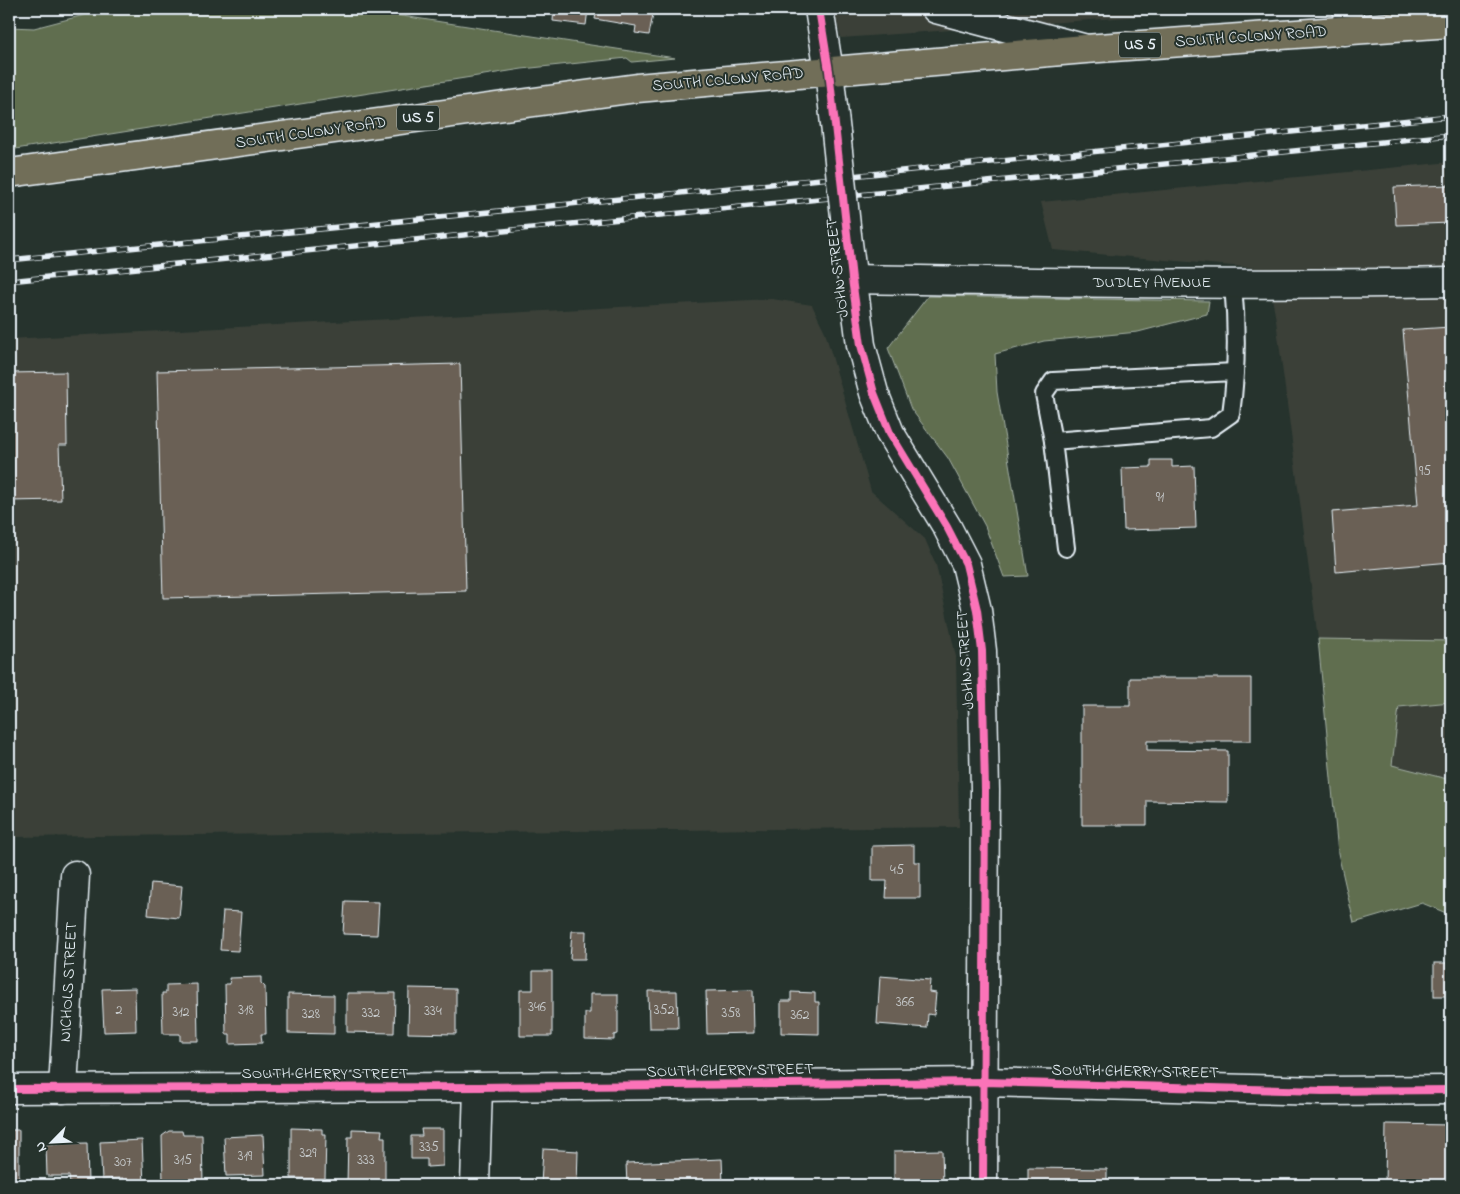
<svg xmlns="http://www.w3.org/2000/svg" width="1460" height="1194" font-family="'Indie Flower',sans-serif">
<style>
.built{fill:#3b4139}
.green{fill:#606e50;stroke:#a4b0a4}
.building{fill:#6b6154;stroke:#e8f1f8}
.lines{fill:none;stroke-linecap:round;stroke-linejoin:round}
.lane-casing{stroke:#e8f1f8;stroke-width:20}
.street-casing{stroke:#e8f1f8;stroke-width:31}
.primary-casing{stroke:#e8f1f8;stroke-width:31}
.lane{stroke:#26332d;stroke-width:16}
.street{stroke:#26332d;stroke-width:28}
.primary{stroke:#716e59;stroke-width:28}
.rail-casing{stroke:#e8f1f8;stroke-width:5.5}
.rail{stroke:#26332d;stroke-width:4;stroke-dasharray:11;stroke-linecap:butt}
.street-bridge-casing{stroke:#e8f1f8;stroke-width:31;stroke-linecap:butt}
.street-bridge{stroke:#26332d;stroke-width:28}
.cycleway-casing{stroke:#26332d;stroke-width:11}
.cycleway{stroke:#fb73b8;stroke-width:8}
.labels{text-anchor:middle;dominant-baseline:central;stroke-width:4;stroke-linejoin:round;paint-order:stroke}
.number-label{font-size:14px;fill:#c9cdcf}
.shield{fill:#26332d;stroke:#aeb8bb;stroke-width:1}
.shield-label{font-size:15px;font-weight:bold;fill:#e8f1f8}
.street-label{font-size:16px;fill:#e8f1f8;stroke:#26332d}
</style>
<rect width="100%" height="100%" fill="#26332d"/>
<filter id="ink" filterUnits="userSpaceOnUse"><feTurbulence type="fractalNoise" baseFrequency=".02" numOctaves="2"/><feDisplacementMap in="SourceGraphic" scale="10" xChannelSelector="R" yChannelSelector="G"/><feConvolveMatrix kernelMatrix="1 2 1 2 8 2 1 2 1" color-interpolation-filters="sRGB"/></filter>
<g filter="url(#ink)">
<g class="built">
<path d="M834,9H1240L841,38Z"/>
<path d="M1451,162V641L1318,639L1276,320L1267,269L1053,250L1041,202Z"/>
<path d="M772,299L812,305L825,332L871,491L925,539L936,565L956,657L959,827L9,837V339Z"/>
<path d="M1451,702V780L1392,765L1399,707Z"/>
</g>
<g class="green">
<path d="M107,9H357L675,58L632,62L627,58L522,69L9,150V27L34,28Z"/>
<path d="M928,296L1209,301L1207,314L1138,332L1044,341L995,354L997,392L1028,576L1004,577L985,526L948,458L911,409L888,348Z"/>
<path d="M1318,639L1451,641V702L1399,707L1392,765L1451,780V915L1422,903L1354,923L1338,853Z"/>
</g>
<g class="building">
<path d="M554,9H588L586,25L553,21Z"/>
<path d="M597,9H654L649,35L635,33L636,26L595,19Z"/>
<path d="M1451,185V223L1396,225L1394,187Z"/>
<path d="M1451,327V562L1336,572L1332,512L1418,505L1403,330Z"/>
<path d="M460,364L466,591L163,598L157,371Z"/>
<path d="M66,372L67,445H59L61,500L9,501V373Z"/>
<path d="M1151,460H1172V467L1194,466L1196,528L1124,530L1122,468L1151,467Z"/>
<path d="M1130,678H1251V741H1147V750L1228,751V802L1147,801V825H1082V706H1130Z"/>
<path d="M914,845V862H920V898H886L887,881H872V846Z"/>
<path d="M151,883L182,886L179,918L148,915Z"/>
<path d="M345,901L379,902L377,935L343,934Z"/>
<path d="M223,911L241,912L238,951L220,950Z"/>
<path d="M572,931H586L585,959H570Z"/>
<rect x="1434" y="963" width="17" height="33"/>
<path d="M533,971H552V1036H520V990H533Z"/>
<path d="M880,976L930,980L929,992L936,993L934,1015L928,1014L927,1028L877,1024Z"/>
<path d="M261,977V983L265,987L266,1034H261L262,1043L230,1044V1034H226L225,984H230L229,978Z"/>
<path d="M197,984L198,1041H180V1034H163L162,993H166V985Z"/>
<path d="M135,988L136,1031L104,1032L102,989Z"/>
<path d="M409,988L456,989V1034L408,1033Z"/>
<path d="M753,990L754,1033L707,1034L706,991Z"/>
<path d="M648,991H677L678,1028H649Z"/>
<path d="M791,992L815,993V1002H819V1034L781,1033V1001H791Z"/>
<path d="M347,993H395L394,1033L347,1032Z"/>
<path d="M288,994L334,995V1034L288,1033Z"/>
<path d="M590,994H618V1034L614,1035V1040L585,1039V1013H590Z"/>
<path d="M1386,1124L1451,1125V1185H1385Z"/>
<path d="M291,1128L322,1129V1134H326L325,1179L291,1178Z"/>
<path d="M352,1129L382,1130L381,1137H385V1185H347L348,1137H352Z"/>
<path d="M421,1129H443V1166L427,1167V1159H411V1136H422Z"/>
<rect x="9" y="1130" width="10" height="48"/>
<path d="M169,1131H182L183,1135H202L203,1185L163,1183L162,1136Z"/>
<path d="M263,1135L265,1175L226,1176L224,1137Z"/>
<path d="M142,1140L144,1185H123V1178L102,1179L100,1142Z"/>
<path d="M87,1143L88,1184H70L69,1176H47L46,1144Z"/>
<path d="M543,1149L578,1151L577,1185H541Z"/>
<path d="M942,1150L943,1185H894V1151Z"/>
<path d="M722,1159L723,1185H627L626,1163Z"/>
<path d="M1028,1168L1107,1169V1185H1126H1028Z"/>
</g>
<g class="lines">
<g class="lane-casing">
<g id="lane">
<path d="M1053,441L1044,394L1053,381L1235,372"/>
<path d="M1066,548L1053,441L1211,428L1231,414C1237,371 1237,326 1233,284"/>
</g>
</g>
<g class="street-casing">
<g id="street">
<path d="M819,9L829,71L836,133"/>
<path d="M936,9L1083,48"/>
<path d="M1345,31L1349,9"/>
<path d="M847,235L861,345L874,393L890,433L947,527L966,564L977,610L982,651L985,790L983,1185"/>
<path d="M852,279C1052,282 1251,286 1451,282"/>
<path d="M9,1089L478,1087L983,1082L1323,1091L1451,1090"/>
<path d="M63,1089L75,875"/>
<path d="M475,1185L478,1087"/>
</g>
</g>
<g class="primary-casing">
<path id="primary" d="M9,173L637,88L1085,49L1451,23"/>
</g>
<use href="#lane" class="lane"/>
<use href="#street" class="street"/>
<use href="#primary" class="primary"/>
<g class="rail-casing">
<g id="rail">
<path d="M9,260L1451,116"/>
<path d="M9,281L1451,135"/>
</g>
</g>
<use href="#rail" class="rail"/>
<g class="street-bridge-casing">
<path id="street-bridge" d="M836,133L847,235"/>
</g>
<use href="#street-bridge" class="street-bridge"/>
<g class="cycleway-casing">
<g id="cycleway">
<path d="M819,9L829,71L852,279L861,345L874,393L890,433L947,527L966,564L977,610L982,651L985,790L983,1185"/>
<path d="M9,1089L478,1087L983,1082L1323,1091L1451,1090"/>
</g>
</g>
<use href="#cycleway" class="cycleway"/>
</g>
</g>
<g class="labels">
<g class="number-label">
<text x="1425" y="471">95</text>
<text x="1160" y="497">91</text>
<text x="897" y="870">45</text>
<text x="905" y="1002">366</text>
<text x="537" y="1007">346</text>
<text x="119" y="1010">2</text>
<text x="246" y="1010">318</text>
<text x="664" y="1010">352</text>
<text x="433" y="1011">334</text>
<text x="181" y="1012">312</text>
<text x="371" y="1013">332</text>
<text x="731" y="1013">358</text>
<text x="311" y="1014">328</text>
<text x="800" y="1015">362</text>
<text x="429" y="1147">335</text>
<text x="308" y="1153">329</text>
<text x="245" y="1156">319</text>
<text x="183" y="1160">315</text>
<text x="366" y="1160">333</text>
<text x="123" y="1162">307</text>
</g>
<g class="shield">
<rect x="1119" y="32.5" width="42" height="25" rx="4"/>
<rect x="397" y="105.5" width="42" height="25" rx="4"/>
</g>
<g class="shield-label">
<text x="1140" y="45">US 5</text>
<text x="418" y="118">US 5</text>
</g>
<g class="street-label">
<text transform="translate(1251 37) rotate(-4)">SOUTH COLONY ROAD</text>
<text transform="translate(728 80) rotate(-5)">SOUTH COLONY ROAD</text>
<text transform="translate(311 133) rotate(-8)">SOUTH COLONY ROAD</text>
<text transform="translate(838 268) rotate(-97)">JOHN STREET</text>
<text x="1152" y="283">DUDLEY AVENUE</text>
<text transform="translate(966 660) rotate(-94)">JOHN STREET</text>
<text transform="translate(69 982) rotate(-87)">NICHOLS STREET</text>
<text transform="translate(730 1071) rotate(-1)">SOUTH CHERRY STREET</text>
<text transform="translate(1135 1072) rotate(1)">SOUTH CHERRY STREET</text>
<text x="325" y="1074">SOUTH CHERRY STREET</text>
</g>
</g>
<rect width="1460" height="1194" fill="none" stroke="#26332d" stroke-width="30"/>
<rect x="15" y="15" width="1430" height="1164" fill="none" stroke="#e8f1f8" stroke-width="2" filter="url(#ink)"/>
<g transform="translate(52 1142) rotate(246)" stroke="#26332d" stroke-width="4" paint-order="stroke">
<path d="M0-4L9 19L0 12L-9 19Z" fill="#e8f1f8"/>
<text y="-8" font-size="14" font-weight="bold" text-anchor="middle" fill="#e8f1f8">N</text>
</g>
</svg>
